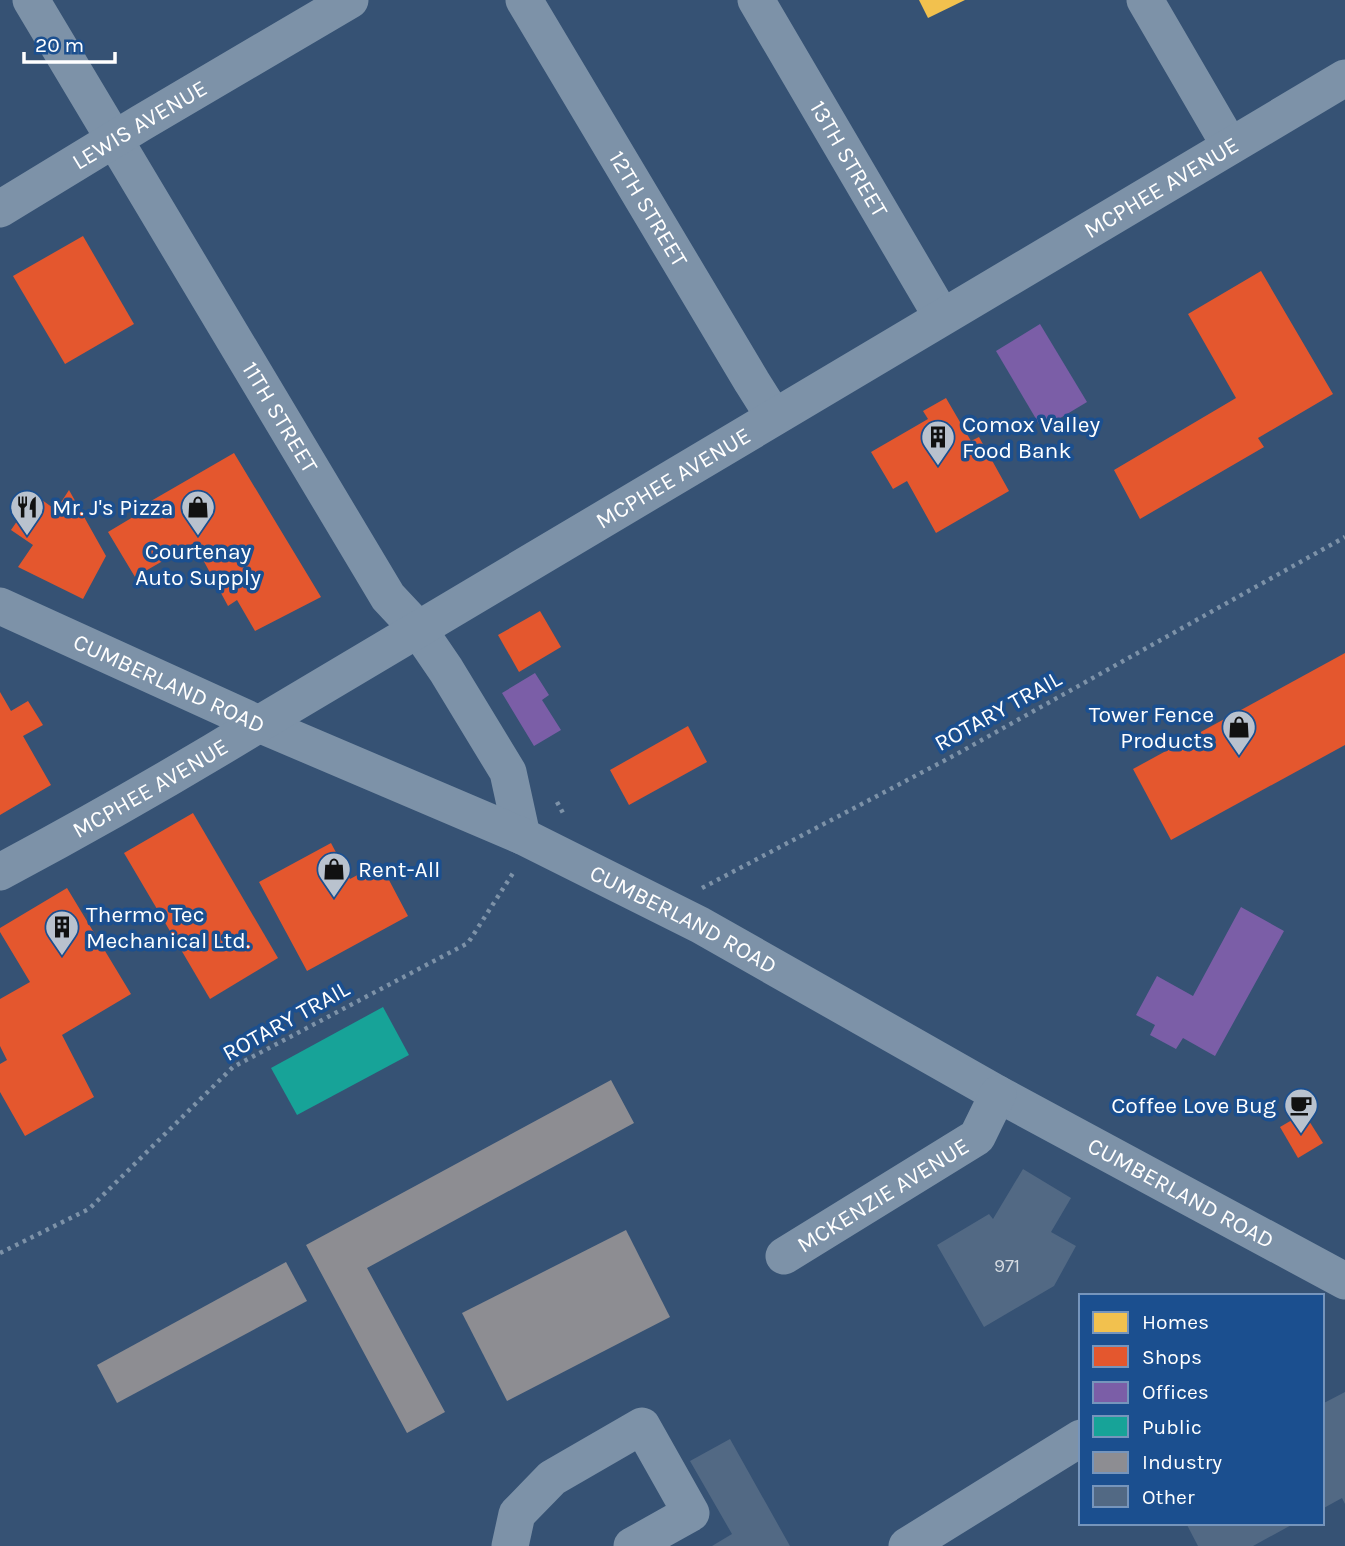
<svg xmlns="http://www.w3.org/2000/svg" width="1345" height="1546" font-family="Karla,sans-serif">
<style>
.homes{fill:#f2c14e}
.shops{fill:#e4572e}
.offices{fill:#7b5ea7}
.public{fill:#17a398}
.industry{fill:#8d8d92}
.building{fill:#526984}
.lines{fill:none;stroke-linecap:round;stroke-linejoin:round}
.path{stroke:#7d92a8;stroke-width:4.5;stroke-dasharray:3.5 5;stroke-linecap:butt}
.minor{stroke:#7d92a8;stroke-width:37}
.labels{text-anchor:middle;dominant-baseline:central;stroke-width:7;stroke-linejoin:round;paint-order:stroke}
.number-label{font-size:19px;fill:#d4dae0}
.street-label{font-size:23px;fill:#fff;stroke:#1b4f8f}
.poi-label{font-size:23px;fill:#fff;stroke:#1b4f8f;text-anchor:start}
</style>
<rect width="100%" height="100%" fill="#365274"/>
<path class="homes" d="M919,0H965L928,18Z"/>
<g class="shops">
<path d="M83,236L134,324L65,364L13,276Z"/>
<path d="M1261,271L1333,394L1258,438L1264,447L1140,519L1114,470L1236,398L1188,314Z"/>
<path d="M946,398L971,441L979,437L1009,491L936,533L907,481L893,489L871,452L928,419L923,411Z"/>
<path d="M234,453L321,597L255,631L237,600L228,606L194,543L135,577L108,532L153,505L151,501Z"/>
<path d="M69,490L106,556L83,599L18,567L33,545L11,530L35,495L56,510Z"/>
<path d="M540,611L561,647L519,672L498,635Z"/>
<path d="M1345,653V745L1171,840L1133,769Z"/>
<path d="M0,692L11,711L28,701L43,725L23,736L51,785L0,815Z"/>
<path d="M688,726L707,762L629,805L610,770Z"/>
<path d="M193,813L278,958L210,999L124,853Z"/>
<path d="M331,843L350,879L380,863L408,916L307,971L259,882Z"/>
<path d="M67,888L131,994L62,1035L94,1097L25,1136L0,1092V1064L7,1060L0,1046V999L30,982L0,932V928Z"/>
<path d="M1304,1113L1323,1143L1298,1158L1280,1127Z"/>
</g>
<g class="offices">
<path d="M1040,324L1087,402L1042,429L996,351Z"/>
<path d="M535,673L549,695L542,700L561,730L534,746L502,693Z"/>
<path d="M1241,907L1284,931L1215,1056L1183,1038L1176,1049L1150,1035L1155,1025L1136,1015L1157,976L1193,996Z"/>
</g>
<path class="public" d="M383,1007L409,1055L297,1115L271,1068Z"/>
<g class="industry">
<path d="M611,1080L634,1123L367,1268L445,1412L407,1433L306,1245Z"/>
<path d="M626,1230L670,1317L507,1401L462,1313Z"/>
<path d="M286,1262L307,1301L117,1403L97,1365Z"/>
</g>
<g class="building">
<path d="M1023,1169L1071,1198L1051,1232L1076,1246L1054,1286L984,1327L937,1245L989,1214L993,1219Z"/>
<path d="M1345,1392V1504L1342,1498L1322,1509V1404Z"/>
<path d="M730,1439L790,1546H712L732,1534L690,1461Z"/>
<path d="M1186,1523H1295L1253,1546H1198Z"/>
</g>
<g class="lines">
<g class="path">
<path d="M557,802L563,813"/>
<path d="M702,888L955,755L1345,537"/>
<path d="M0,1253L89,1209L233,1067L468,943L515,870"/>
</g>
<g class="minor">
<path id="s1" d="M31,0L388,597L418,629L446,670L508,772L522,836"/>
<path id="s2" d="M524,0L752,382L774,417"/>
<path id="s3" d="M756,0L942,317"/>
<path d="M1145,0L1230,146"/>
<path id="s4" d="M0,209L141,123L350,0"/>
<path id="s5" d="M0,606L259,724L522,836L700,925L998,1094L1345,1281"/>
<path id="s6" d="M0,872C88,825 174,776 259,724L1345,78"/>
<path id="s7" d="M784,1256L977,1137L998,1094"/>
<path d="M510,1546L517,1514L552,1478L642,1426L691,1513L632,1546"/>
<path d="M907,1546L1081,1438"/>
</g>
</g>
<defs>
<g id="building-pin" transform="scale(1.75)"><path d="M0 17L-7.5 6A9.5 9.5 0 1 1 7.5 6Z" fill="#b9c2ce" stroke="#1b4f8f"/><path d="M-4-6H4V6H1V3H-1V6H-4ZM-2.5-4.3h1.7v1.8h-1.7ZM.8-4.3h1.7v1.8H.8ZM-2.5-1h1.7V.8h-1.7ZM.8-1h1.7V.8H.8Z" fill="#111"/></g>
<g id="restaurant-pin" transform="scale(1.75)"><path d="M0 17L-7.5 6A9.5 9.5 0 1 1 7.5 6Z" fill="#b9c2ce" stroke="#1b4f8f"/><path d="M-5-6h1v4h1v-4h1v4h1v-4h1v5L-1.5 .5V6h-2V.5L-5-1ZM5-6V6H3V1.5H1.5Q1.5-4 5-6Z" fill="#111"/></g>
<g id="shop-pin" transform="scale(1.75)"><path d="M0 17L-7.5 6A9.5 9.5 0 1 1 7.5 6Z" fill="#b9c2ce" stroke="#1b4f8f"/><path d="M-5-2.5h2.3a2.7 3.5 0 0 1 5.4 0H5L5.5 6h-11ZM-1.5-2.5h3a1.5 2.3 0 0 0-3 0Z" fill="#111"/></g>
<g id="cafe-pin" transform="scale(1.75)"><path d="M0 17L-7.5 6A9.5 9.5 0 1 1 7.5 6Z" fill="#b9c2ce" stroke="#1b4f8f"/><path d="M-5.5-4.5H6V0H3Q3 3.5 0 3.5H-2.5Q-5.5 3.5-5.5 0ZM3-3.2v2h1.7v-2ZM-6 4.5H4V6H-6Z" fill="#111"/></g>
</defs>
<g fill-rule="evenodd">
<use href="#building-pin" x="938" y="437"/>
<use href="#restaurant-pin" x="27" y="507"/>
<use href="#shop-pin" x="198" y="507"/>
<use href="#shop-pin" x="1239" y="727"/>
<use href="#shop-pin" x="334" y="869"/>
<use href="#building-pin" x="62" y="927"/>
<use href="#cafe-pin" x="1301" y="1105"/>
</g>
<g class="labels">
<g class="number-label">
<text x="1007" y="1266">971</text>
</g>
<g class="street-label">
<text stroke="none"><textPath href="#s4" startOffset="163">LEWIS AVENUE</textPath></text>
<text stroke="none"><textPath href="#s3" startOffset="184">13TH STREET</textPath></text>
<text stroke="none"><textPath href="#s6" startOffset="1348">MCPHEE AVENUE</textPath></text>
<text stroke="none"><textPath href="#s2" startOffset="243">12TH STREET</textPath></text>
<text stroke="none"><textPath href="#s1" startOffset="486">11TH STREET</textPath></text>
<text stroke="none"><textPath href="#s6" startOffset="780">MCPHEE AVENUE</textPath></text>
<text stroke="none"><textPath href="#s5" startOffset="186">CUMBERLAND ROAD</textPath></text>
<text transform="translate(998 711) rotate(-29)">ROTARY TRAIL</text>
<text stroke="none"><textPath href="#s6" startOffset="172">MCPHEE AVENUE</textPath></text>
<text stroke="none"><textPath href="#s5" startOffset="752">CUMBERLAND ROAD</textPath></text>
<text transform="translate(286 1021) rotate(-29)">ROTARY TRAIL</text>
<text stroke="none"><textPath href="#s5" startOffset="1320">CUMBERLAND ROAD</textPath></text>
<text stroke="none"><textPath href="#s7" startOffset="116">MCKENZIE AVENUE</textPath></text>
</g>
<g class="poi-label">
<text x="962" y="424">Comox Valley<tspan x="962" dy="26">Food Bank</tspan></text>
<text x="52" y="507">Mr. J's Pizza</text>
<text x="198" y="551" text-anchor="middle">Courtenay<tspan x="198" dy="26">Auto Supply</tspan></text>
<text x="1214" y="714" text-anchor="end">Tower Fence<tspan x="1214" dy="26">Products</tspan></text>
<text x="358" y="869">Rent-All</text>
<text x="86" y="914">Thermo Tec<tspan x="86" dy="26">Mechanical Ltd.</tspan></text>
<text x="1276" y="1105" text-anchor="end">Coffee Love Bug</text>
</g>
</g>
<rect x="1079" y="1294" width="245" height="231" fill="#1b4f8f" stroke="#7695bc" stroke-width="2"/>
<rect x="1093" y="1312" width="35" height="21" fill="#f2c14e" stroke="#7695bc" stroke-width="2"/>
<text x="1142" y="1329" font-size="21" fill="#ffffff">Homes</text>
<rect x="1093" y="1346" width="35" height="21" fill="#e4572e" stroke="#7695bc" stroke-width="2"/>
<text x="1142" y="1364" font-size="21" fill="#ffffff">Shops</text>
<rect x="1093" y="1382" width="35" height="21" fill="#7b5ea7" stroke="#7695bc" stroke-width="2"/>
<text x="1142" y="1399" font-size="21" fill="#ffffff">Offices</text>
<rect x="1093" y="1416" width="35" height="21" fill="#17a398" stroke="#7695bc" stroke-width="2"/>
<text x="1142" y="1434" font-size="21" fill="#ffffff">Public</text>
<rect x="1093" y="1452" width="35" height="21" fill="#8d8d92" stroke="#7695bc" stroke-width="2"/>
<text x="1142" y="1469" font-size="21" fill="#ffffff">Industry</text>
<rect x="1093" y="1486" width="35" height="21" fill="#526984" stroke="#7695bc" stroke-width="2"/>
<text x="1142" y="1504" font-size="21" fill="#ffffff">Other</text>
<path d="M24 52v10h91v-10" fill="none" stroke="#ffffff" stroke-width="3.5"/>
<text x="35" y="52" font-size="21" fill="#ffffff" stroke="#1b4f8f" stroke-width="5" paint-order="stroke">20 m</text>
</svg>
